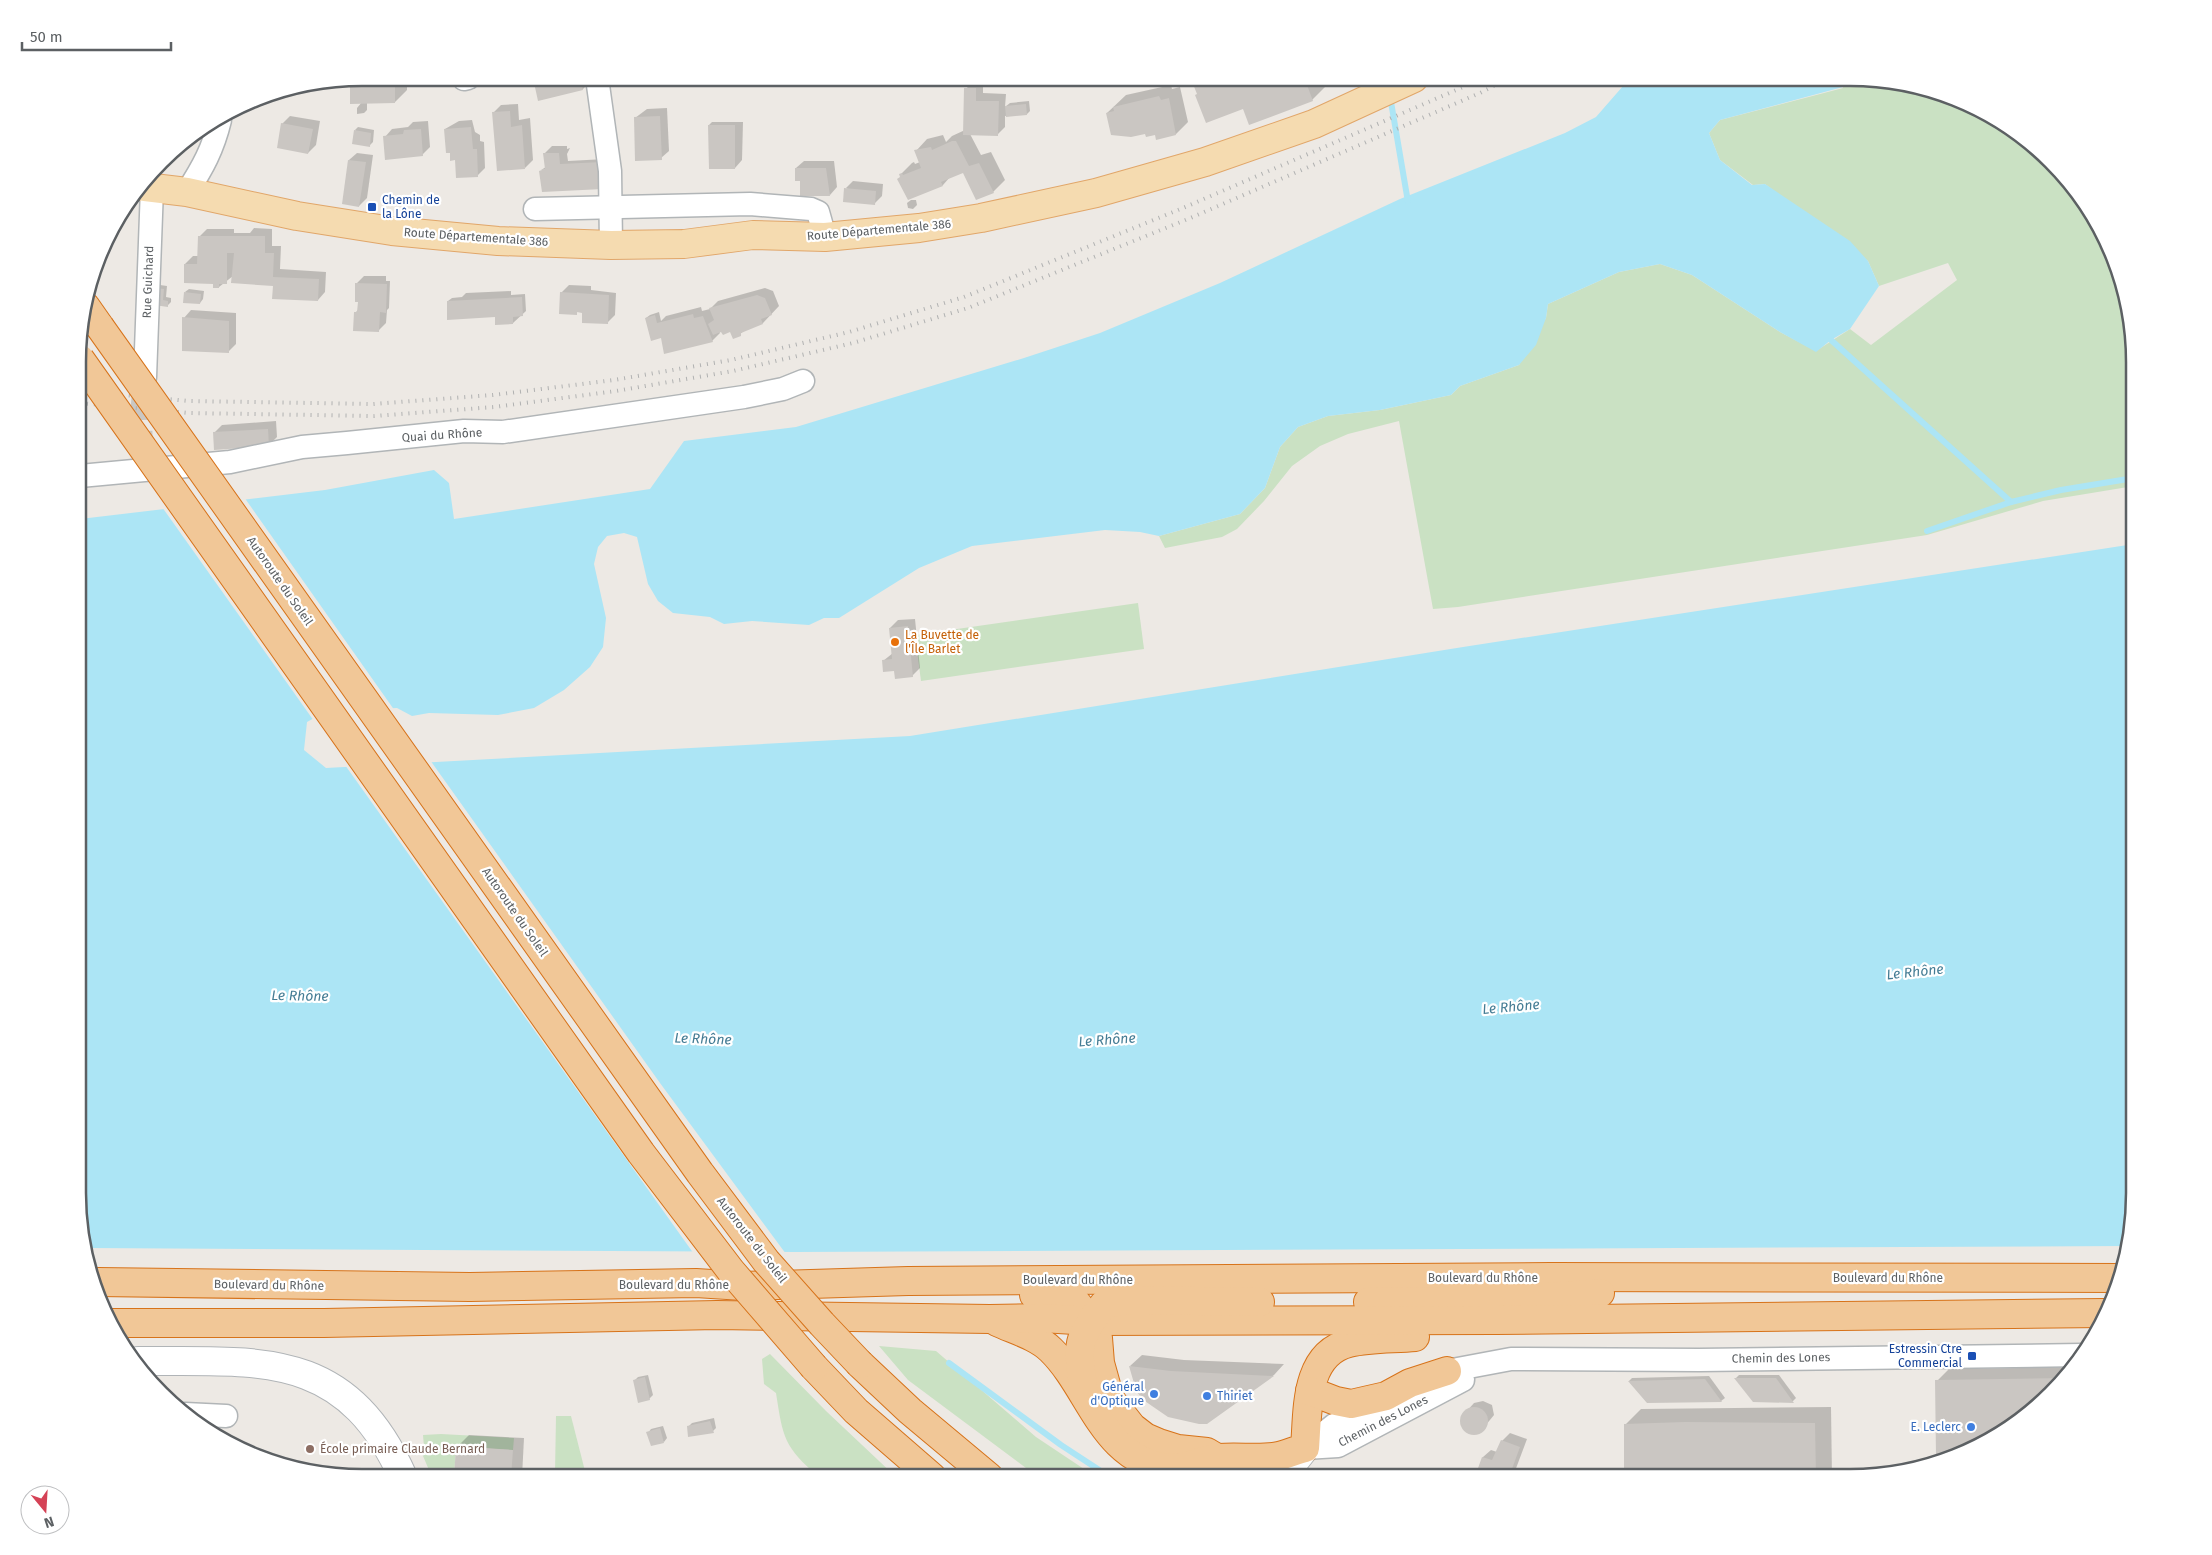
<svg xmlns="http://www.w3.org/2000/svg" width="2212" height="1555" font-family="'Fira Sans',sans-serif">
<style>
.green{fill:#cae1c3}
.water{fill:#ace5f5}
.pier{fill:#ede9e4}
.shadow{fill:#0003}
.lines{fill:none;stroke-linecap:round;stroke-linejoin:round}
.stream{stroke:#ace5f5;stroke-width:6}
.building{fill:#cac6c2}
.street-tunnel{stroke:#c9c7c4;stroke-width:22;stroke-dasharray:22 11;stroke-linecap:butt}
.street-casing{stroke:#b1b5b7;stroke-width:25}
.secondary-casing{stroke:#b0b4b7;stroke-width:30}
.primary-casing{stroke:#e1a669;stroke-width:30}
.highway-casing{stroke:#d7731a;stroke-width:30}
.street{stroke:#fff;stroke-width:22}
.secondary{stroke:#fff;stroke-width:28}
.primary{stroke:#f5dbb0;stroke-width:28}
.highway{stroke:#f1c797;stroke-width:28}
.rail{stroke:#b0b1b1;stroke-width:4;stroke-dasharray:1 6;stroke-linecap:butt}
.highway-bridge-casing{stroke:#d7731a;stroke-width:30;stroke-linecap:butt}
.highway-bridge{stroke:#f1c797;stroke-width:28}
.transit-dot{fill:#1a4fb4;stroke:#fff;stroke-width:2}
.food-dot{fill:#e8710a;stroke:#fff;stroke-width:2}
.shop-dot{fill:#3f7fe0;stroke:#fff;stroke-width:2}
.education-dot{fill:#8d6e63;stroke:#fff;stroke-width:2}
.labels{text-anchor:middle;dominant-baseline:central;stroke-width:4.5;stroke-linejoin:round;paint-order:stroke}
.transit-label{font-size:12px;fill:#164399;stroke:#fff;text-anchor:start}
.street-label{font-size:12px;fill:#5c6063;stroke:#fff}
.food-label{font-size:12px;fill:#c56008;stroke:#fff;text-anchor:start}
.shop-label{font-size:12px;fill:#366cbe;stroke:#fff;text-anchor:end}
.education-label{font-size:12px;fill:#785e54;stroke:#fff;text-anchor:start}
.water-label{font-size:14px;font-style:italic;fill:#447c94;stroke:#fff}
.rim{fill:none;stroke:#5c6063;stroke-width:2.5}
</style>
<rect width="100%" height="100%" fill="#ede9e4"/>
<g class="green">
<path d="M1841,78H1868L1941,93L2023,136L2064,175L2105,236L2134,344V486L2043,501L1927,535L1458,607L1433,609L1399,421L1348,434L1320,446L1292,466L1264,501L1237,529L1222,537L1165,548L1159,536L1240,514L1265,488L1280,447L1298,427L1328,416L1380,410L1451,395L1460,386L1519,365L1546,318L1548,304L1619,272L1660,264L1692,275L1780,332L1816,351L1850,329L1871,345L1957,280L1948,263L1879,286L1868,261L1765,184L1753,185L1720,160L1709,133L1720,120L1843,88Z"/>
<path d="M1138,603L1144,649L921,681L915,635Z"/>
<path d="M879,1346L936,1351L1036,1437L1096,1477H1038L908,1380Z"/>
<path d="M770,1354L826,1411L896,1477H819C784,1447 783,1438 776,1393L764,1384L762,1359Z"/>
<path d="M556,1416H571L586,1475L555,1473Z"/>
<path d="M441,1434L514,1438L513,1450L456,1447L454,1477H432L420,1449L424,1447L423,1435Z"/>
</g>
<path class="water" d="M1630,78H1841L1843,87L1720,120L1709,133L1720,160L1752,185L1765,184L1850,241L1868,261L1879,286L1850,329L1831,340L1816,352L1780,332L1692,275L1660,264L1619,272L1548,304L1546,318L1536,345L1519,365L1460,386L1451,395L1380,410L1328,416L1298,427L1280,447L1265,488L1240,514L1159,536L1140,532L1105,530L972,546L919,568L839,618H824L809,625L752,621L724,624L710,617L673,613L658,601L648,584L637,537L624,533L607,536L598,547L594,564L606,618L603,647L590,667L564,690L534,708L498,715L429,713L412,716L397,708L327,711L307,722L304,750L326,768L910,736L1463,647L2134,544V1211L2127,1246L794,1252L86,1248L80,1229V519L325,490L434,470L449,483L454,519L650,489L684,441L796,427L1024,358L1100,333L1220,283L1400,199L1565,133L1596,117Z"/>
<g class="pier">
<path d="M244,497L395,711L328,714L314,721L162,507Z"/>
<path d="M430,760L660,1083L786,1254H694L345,765Z"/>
</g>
<g class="shadow">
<path d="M363,78H407V90L395,102H367V110L364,113L357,114V108L362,102L352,103V80Z"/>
<path d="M534,78H594L583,89L539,100Z"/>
<path d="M1190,78H1326L1328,84L1312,100L1244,108L1198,93L1194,82L1192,83Z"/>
<path d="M973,81H983V93L1006,94L1005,107L1010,103L1029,101L1030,111L1027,114L1005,116V127L997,135L970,134L981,155L991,152L1005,180L993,192L963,171L950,177L943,185L909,198L900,175L912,163L914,162L915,164L920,162L916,151L927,139L943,135L946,142L952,136L965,130L966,89Z"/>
<path d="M1171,85L1172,89L1180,87L1188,122L1176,134L1146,132L1107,113L1126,95Z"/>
<path d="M518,104L519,120L530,118L533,160L525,168L494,112L501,105Z"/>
<path d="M667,108L669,151L661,158L635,118L647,109Z"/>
<path d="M290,116L320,121L316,145L308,153L282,124Z"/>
<path d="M472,120L475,132L480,135V141L484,142L485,168L477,176L451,152L445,129L459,121Z"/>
<path d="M428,121L430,147L422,155L385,137L392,129L408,127L413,122Z"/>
<path d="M712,122H743L742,160L735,168L709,125Z"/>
<path d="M358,127L374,130L373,142L369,146L355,130Z"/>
<path d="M552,146H567V149L570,148L567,154L568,161L605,159V162L541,170L546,167L544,154Z"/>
<path d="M357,153L373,155L367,198L359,206L349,160Z"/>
<path d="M804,161H834L837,187L830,195L801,180L796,168Z"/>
<path d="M853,181L883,184L882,196L874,204L846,188Z"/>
<path d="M911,200H916L917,205L913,209L908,208L907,203Z"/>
<path d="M254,228L272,229V246H281L280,269L326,272L325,292L318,300L274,285L233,276L219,287L185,264L193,256H199V237L207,229H234V233H250Z"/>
<path d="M364,276H386V281H390L389,308L387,310L386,323L378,331L355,313L359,309L357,283Z"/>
<path d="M160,285L167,286L166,297L171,298V302L168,305L155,304L157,288Z"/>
<path d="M569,285L591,286V290L616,293L615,315L607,323L584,312L578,311L576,314L561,293Z"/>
<path d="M765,288L773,291L779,306L763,323L745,330L740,334L731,331H719L720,333L712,341L661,336L646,318L650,315L659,312L661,321L666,316L701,307L702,311L710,309L718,301Z"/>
<path d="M189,289L204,291L203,299L200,303L185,292Z"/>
<path d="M511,291V295L525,294L526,311L513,323L448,301L452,298L462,297L466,293Z"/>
<path d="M191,310L236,313V344L228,352L184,318Z"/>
<path d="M276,421L277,437L269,445L214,433L222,425Z"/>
<path d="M915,619L920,668L912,676L895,670L883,661L893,653L890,628L898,620Z"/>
<path d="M1142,1355L1184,1360L1284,1364L1274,1375L1206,1423L1130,1366Z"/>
<path d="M2075,1367L2037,1407L1976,1448L1937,1381L1949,1369Z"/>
<path d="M648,1375L653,1395L649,1399L634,1381L638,1377Z"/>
<path d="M1739,1375H1779L1796,1398L1793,1401H1753L1736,1378Z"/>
<path d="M1709,1376L1725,1398L1721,1401L1647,1402L1629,1381L1632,1378Z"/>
<path d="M1483,1401L1492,1405L1494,1415L1481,1431L1471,1434L1465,1430L1461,1421L1466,1412L1474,1403Z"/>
<path d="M1831,1407L1832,1477H1625V1425L1641,1409Z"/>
<path d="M714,1418L716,1428L713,1431L688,1427L692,1423Z"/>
<path d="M200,1425H219V1434Z"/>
<path d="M663,1426L667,1438L664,1442L648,1433L651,1429Z"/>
<path d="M1510,1433L1527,1439L1515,1471L1509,1477H1502L1478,1470L1483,1457L1491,1450L1497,1452L1502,1441Z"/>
<path d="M469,1435L524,1438L522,1477H456L457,1447Z"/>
<path d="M743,1469L746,1477H736L735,1474Z"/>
</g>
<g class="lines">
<g class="stream">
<path d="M1390,96L1408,202"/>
<path d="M1831,340L2011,502"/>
<path d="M1927,531L2011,502L2061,490L2134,478"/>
<path d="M949,1363L1061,1445L1110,1477"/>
</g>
</g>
<g class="building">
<path d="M363,78H395V103L350,104V80Z"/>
<path d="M533,78H580L583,90L538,101Z"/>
<path d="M1189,78H1320L1321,79L1307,85L1313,101L1249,125L1243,109L1206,123L1195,95L1197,94L1193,84L1191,85Z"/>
<path d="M964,88H976V101H999L998,136L963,135Z"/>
<path d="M1159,96L1161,100L1169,98L1176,135L1156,140L1155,135L1146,137L1145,134L1131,137L1111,135L1106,113L1114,111L1113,107Z"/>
<path d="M1026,104L1027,115L1006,117L1005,106Z"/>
<path d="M510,111L511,127L522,125L525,169L497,171L492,112Z"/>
<path d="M660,116L662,160L635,161L634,117Z"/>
<path d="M281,123L313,129L308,154L277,148Z"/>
<path d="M708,125H735V169H709Z"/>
<path d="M471,127L473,149H477L478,177L456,178L455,160L450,161V153H446L444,129Z"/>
<path d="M421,129L423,156L385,160L383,136L403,134L404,130Z"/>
<path d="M354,130L371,133L370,147L352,144Z"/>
<path d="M952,141H956L969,166L979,163L994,193L976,200L963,173L941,182L943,186L908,200L897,179L900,177L899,174L902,173L903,175L921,168L914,150L931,147L932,150Z"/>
<path d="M543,153H559L560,164L602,162L603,189L542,192L539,171L545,169Z"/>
<path d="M348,160L366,162L359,207L342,204Z"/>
<path d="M795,168H826L830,196H800V181H795Z"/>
<path d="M844,188L876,191L875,205L843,202Z"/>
<path d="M198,236H265V253H274L273,277L319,279L318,301L272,299L273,286L231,283L234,253H227V284H219V288H213V284L184,283V264H197Z"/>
<path d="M355,283L387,284L386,313L380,312L379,332L353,331L354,312H357L358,302H355Z"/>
<path d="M155,288L164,289L163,300L168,301V307L154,305Z"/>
<path d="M184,292L201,294L200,304L183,303Z"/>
<path d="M560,292L609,295L608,324L582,323V313L577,312V315L559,314Z"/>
<path d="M757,295L765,298L772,315L761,319L763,324L741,333V336L733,339L730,332L723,335L721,332L713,335L708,324L714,320L709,308Z"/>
<path d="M522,297L523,316L513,317V324L495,325V317L447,320V301Z"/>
<path d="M693,314L694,318L703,316L713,342L664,354L661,338L651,341L645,318L655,315L657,323Z"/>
<path d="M182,317L229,321V353L182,351Z"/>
<path d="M268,429L269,446L214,450L213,432Z"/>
<path d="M908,626L913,677L895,679L894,671L883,672L882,660L892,659L889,628Z"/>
<path d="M1129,1366L1171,1371L1274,1376L1207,1424H1199L1168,1417L1152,1406L1142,1399L1136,1390Z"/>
<path d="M645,1377L650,1400L638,1403L633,1380Z"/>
<path d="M1734,1378H1776L1794,1403L1753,1402Z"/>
<path d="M2064,1378L2037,1407L1976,1448L1949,1458V1456H1936L1935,1380Z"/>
<path d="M1705,1379L1722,1402L1647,1403L1628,1381Z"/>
<circle cx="1474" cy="1421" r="14"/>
<path d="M710,1421L714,1433L688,1437L687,1426Z"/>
<path d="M1685,1422L1815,1423L1816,1477H1624V1424Z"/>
<path d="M660,1428L664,1443L651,1446L646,1432Z"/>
<path d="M1501,1440L1520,1447L1509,1477H1498L1477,1471L1482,1457L1492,1460Z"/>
<path d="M456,1446L513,1450L511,1477H454Z"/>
</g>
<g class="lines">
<path class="street-tunnel" d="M142,453L141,416L144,380"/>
<g class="street-casing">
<g id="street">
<path d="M597,78L610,171L611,245"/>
<path d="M464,79L468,78"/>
<path d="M187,192C203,167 213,149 220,120"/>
<path d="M535,209L750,204L811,209L818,212L825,237"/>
<path d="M145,377L152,188"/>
<path d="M80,476L230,462L302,447L347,443L464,431L503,432L744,397L783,389L803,381"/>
<path d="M1432,1379L1447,1371L1511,1359L1699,1360L2082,1355"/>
<path d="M185,1414L226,1416"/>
<path d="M1305,1448L1334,1425L1375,1412L1396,1400"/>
<path d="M1305,1448L1338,1446L1463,1380"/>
</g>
</g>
<g class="secondary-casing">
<g id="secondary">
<path d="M138,1361C259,1362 345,1348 403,1477"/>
<path d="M1282,1477L1305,1448"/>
</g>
</g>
<g class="primary-casing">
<path id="primary" d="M145,187L187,192L297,216L392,231L498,241L611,245L684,244L753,235L825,237L919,228L981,218L1096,193L1205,162L1314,124L1414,78"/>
</g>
<g class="highway-casing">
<g id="highway">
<path d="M86,307L100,327"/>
<path d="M98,1282L470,1287L696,1283L743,1286L908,1281L1551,1277L2121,1278"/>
<path d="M1034,1295L1058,1294L1075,1301L1091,1321L1098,1338L1100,1363L1110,1399L1132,1427L1145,1437L1159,1443L1178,1449L1207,1452L1217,1458L1237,1477"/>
<path d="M1368,1302L1510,1300L1600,1293"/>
<path d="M997,1322C1014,1330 1037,1336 1051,1350C1091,1389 1103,1462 1170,1468C1186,1469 1203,1459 1219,1458C1239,1456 1260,1460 1279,1456C1288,1454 1296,1450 1305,1448C1308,1411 1304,1354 1349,1343C1370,1338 1394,1339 1415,1337"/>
<path d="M111,1323H324L717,1315L990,1319L1042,1318L1091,1321L1496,1320L2104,1313"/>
<path d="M860,1364L910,1411L989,1477"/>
<path d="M814,1367L856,1411L932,1477"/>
<path d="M1310,1391L1336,1401L1351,1404L1386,1396L1410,1383L1447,1371"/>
<path d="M1084,1393C1078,1347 1074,1342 1104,1304L1133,1300L1260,1302"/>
</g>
</g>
<use href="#street" class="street"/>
<use href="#secondary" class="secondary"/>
<use href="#primary" class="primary"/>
<use href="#highway" class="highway"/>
<g class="rail">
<path d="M80,391L189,401L373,404L493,395L614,380L731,360L849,332L964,297L1183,208L1484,78"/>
<path d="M80,403L189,413L374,416L494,407L616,391L733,371L853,343L968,308L1188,219L1480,93L1509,78"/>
</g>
<g class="highway-bridge-casing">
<g id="highway-bridge">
<path d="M100,327L700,1173L766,1261L822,1324L860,1364"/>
<path d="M80,359L641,1153L731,1271L814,1367"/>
</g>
</g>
<use href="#highway-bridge" class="highway-bridge"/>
</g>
<g class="transit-dot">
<rect x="367" y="202" width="10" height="10" rx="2.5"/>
<rect x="1967" y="1351" width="10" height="10" rx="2.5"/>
</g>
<circle class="food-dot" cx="895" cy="642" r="5"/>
<g class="shop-dot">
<circle cx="1154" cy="1394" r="5"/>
<circle cx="1207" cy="1396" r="5"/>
<circle cx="1971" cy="1427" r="5"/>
</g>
<circle class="education-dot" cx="310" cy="1449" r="5"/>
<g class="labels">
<g class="transit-label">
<text x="382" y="200">Chemin de<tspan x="382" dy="14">la Lône</tspan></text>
<text x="1962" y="1349" text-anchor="end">Estressin Ctre<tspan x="1962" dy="14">Commercial</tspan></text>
</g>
<g class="street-label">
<text transform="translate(879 230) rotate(-5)">Route Départementale 386</text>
<text transform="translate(476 237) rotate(4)">Route Départementale 386</text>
<text transform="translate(148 282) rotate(-88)">Rue Guichard</text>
<text transform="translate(442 435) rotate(-4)">Quai du Rhône</text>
<text transform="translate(280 581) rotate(55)">Autoroute du Soleil</text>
<text transform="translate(515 912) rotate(55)">Autoroute du Soleil</text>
<text transform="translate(752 1240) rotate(52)">Autoroute du Soleil</text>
<text x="1483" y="1278">Boulevard du Rhône</text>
<text x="1888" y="1278">Boulevard du Rhône</text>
<text x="1078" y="1280">Boulevard du Rhône</text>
<text transform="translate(269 1285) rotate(1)">Boulevard du Rhône</text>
<text x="674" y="1285">Boulevard du Rhône</text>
<text transform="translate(1781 1358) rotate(-1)">Chemin des Lones</text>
<text transform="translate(1383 1421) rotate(-27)">Chemin des Lones</text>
</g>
<g class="food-label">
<text x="905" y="635">La Buvette de<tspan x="905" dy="14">l'Île Barlet</tspan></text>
</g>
<g class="shop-label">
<text x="1144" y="1387">Général<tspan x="1144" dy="14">d'Optique</tspan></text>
<text x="1217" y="1396" text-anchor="start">Thiriet</text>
<text x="1961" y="1427">E. Leclerc</text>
</g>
<g class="education-label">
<text x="320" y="1449">École primaire Claude Bernard</text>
</g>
<g class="water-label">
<text transform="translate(1915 972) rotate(-6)">Le Rhône</text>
<text transform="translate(300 996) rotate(1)">Le Rhône</text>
<text transform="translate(1511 1007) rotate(-5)">Le Rhône</text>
<text transform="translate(703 1039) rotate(2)">Le Rhône</text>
<text transform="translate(1107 1040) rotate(-4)">Le Rhône</text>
</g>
</g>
<path d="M0 0H2212V1555H0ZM362 86H1850A276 276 0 0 1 2126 362V1193A276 276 0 0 1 1850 1469H362A276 276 0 0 1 86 1193V362A276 276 0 0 1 362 86Z" fill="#fff" fill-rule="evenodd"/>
<path class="rim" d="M362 86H1850A276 276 0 0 1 2126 362V1193A276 276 0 0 1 1850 1469H362A276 276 0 0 1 86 1193V362A276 276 0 0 1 362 86Z"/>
<g transform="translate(45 1510) rotate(162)"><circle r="24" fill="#ffffff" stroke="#bebfc1"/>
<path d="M0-4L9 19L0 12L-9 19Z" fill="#d54256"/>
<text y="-8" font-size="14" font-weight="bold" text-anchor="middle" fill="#5c6063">N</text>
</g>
<path d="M22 42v8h149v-8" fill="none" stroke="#5c6063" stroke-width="2.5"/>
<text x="30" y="42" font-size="15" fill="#5c6063" stroke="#ffffff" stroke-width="4" paint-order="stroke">50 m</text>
</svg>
